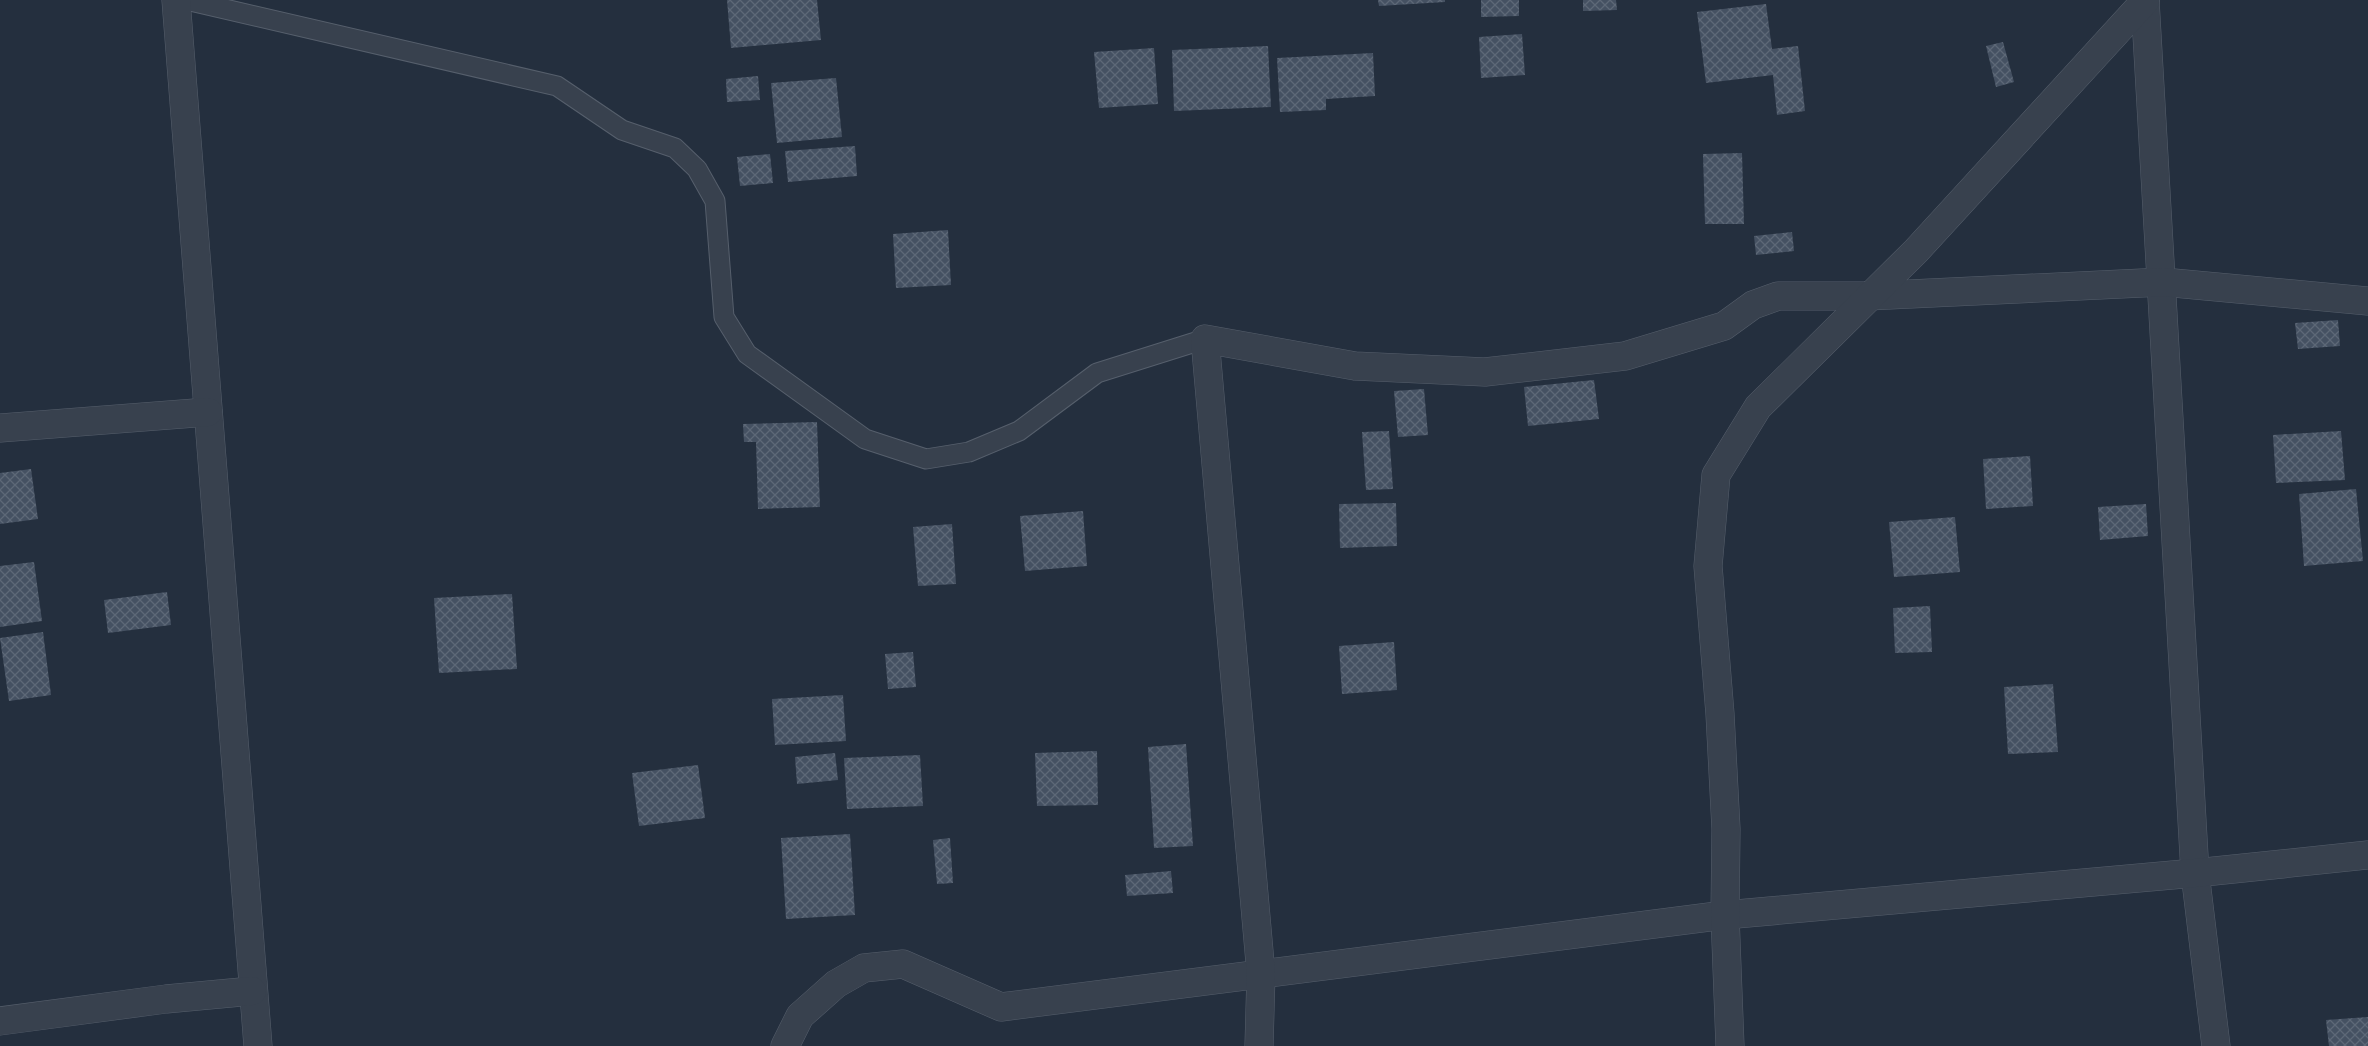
<svg xmlns="http://www.w3.org/2000/svg" width="2368" height="1046" font-family="'IBM Plex Sans',sans-serif">
<style>
.building{fill:url(#building-cross-hatch)}
.lines{fill:none;stroke-linecap:round;stroke-linejoin:round}
.service-casing{stroke:#565f6c;stroke-width:21}
.minor-casing{stroke:#565f6c;stroke-width:29}
.service{stroke:#38414e;stroke-width:19}
.minor{stroke:#38414e;stroke-width:28}
</style>
<defs>
<pattern id="building-cross-hatch" width="8" height="8" patternUnits="userSpaceOnUse" patternTransform="scale(1.25)"><rect width="8" height="8" fill="#455162"/><path d="M0 0l8 8M0 8l8-8" fill="none" stroke="#5d6877"/></pattern>
</defs>
<rect width="100%" height="100%" fill="#242f3e"/>
<g class="building">
<path d="M727,0H817L821,40L731,48Z"/>
<path d="M1378,0H1445V2L1379,6Z"/>
<path d="M1481,0H1519V16L1481,17Z"/>
<path d="M1583,0H1616L1617,10L1583,11Z"/>
<path d="M1766,4L1772,49L1798,46L1805,111L1777,115L1773,75L1706,83L1697,12Z"/>
<path d="M1522,34L1525,75L1481,78L1479,37Z"/>
<path d="M2003,42L2014,82L1996,87L1986,46Z"/>
<path d="M1268,46L1271,107L1174,111L1172,50Z"/>
<path d="M1154,48L1158,104L1099,108L1094,52Z"/>
<path d="M1373,53L1375,96L1326,99V110L1280,112L1277,58Z"/>
<path d="M758,76L760,100L727,102L726,79Z"/>
<path d="M836,78L842,137L777,143L771,83Z"/>
<path d="M855,146L857,176L788,182L785,151Z"/>
<path d="M1742,153L1744,224H1705L1703,154Z"/>
<path d="M770,154L773,183L740,186L737,157Z"/>
<path d="M948,230L951,285L896,288L893,234Z"/>
<path d="M1792,232L1794,251L1756,255L1754,236Z"/>
<path d="M2338,320L2340,346L2298,349L2295,323Z"/>
<path d="M1594,380L1599,419L1528,426L1524,387Z"/>
<path d="M1424,389L1428,435L1398,437L1394,391Z"/>
<path d="M817,422L820,507L758,509L756,442H744L743,424Z"/>
<path d="M1389,431L1393,489L1366,490L1362,432Z"/>
<path d="M2341,431L2345,480L2276,483L2273,435Z"/>
<path d="M2030,456L2033,506L1986,509L1983,459Z"/>
<path d="M31,469L38,519L0,524V473Z"/>
<path d="M2356,489L2363,561L2304,566L2299,494Z"/>
<path d="M1396,503L1397,546L1340,548L1339,504Z"/>
<path d="M2146,504L2148,536L2100,540L2098,507Z"/>
<path d="M1083,511L1087,566L1025,571L1020,516Z"/>
<path d="M1955,517L1960,572L1894,577L1889,522Z"/>
<path d="M952,524L956,584L918,586L913,527Z"/>
<path d="M34,562L42,621L0,627V566Z"/>
<path d="M167,592L171,625L108,633L104,600Z"/>
<path d="M512,594L517,669L439,673L434,598Z"/>
<path d="M1930,606L1932,652L1895,653L1893,608Z"/>
<path d="M43,632L51,695L9,701L0,638Z"/>
<path d="M1394,642L1397,690L1342,694L1339,646Z"/>
<path d="M913,652L916,687L888,689L885,654Z"/>
<path d="M2053,684L2058,752L2008,754L2004,687Z"/>
<path d="M843,695L846,741L775,745L772,699Z"/>
<path d="M1186,744L1193,846L1154,848L1148,747Z"/>
<path d="M1097,751L1098,805L1037,806L1035,753Z"/>
<path d="M835,753L838,780L797,784L795,757Z"/>
<path d="M920,755L923,806L847,809L844,758Z"/>
<path d="M698,765L705,818L639,826L632,773Z"/>
<path d="M850,834L855,915L786,919L781,838Z"/>
<path d="M950,838L953,883L937,884L933,840Z"/>
<path d="M1171,871L1173,893L1127,896L1125,875Z"/>
<path d="M2368,1017V1046H2329L2326,1020Z"/>
</g>
<g class="lines">
<g class="service-casing">
<path id="service" d="M186,0L557,86L622,130L675,148L697,169L715,201L724,317L747,354L865,439L926,459L969,452L1019,431L1097,373L1205,339"/>
</g>
<g class="minor-casing">
<g id="minor">
<path d="M176,0L258,1046"/>
<path d="M2145,0L2195,873L2216,1046"/>
<path d="M0,428L208,412"/>
<path d="M0,1021L166,999L252,991"/>
<path d="M785,1046L800,1016L836,984L864,968L903,964L1001,1007L1725,915L2195,873L2368,855"/>
<path d="M1259,1046L1261,974L1205,339L1355,366L1485,372L1625,356L1724,326L1753,305L1778,296H1868L2163,282L2368,301"/>
<path d="M1730,1046L1725,915L1726,829L1720,714L1708,566L1716,475L1758,407L1916,251L2145,1"/>
</g>
</g>
<use href="#service" class="service"/>
<use href="#minor" class="minor"/>
</g>
</svg>
